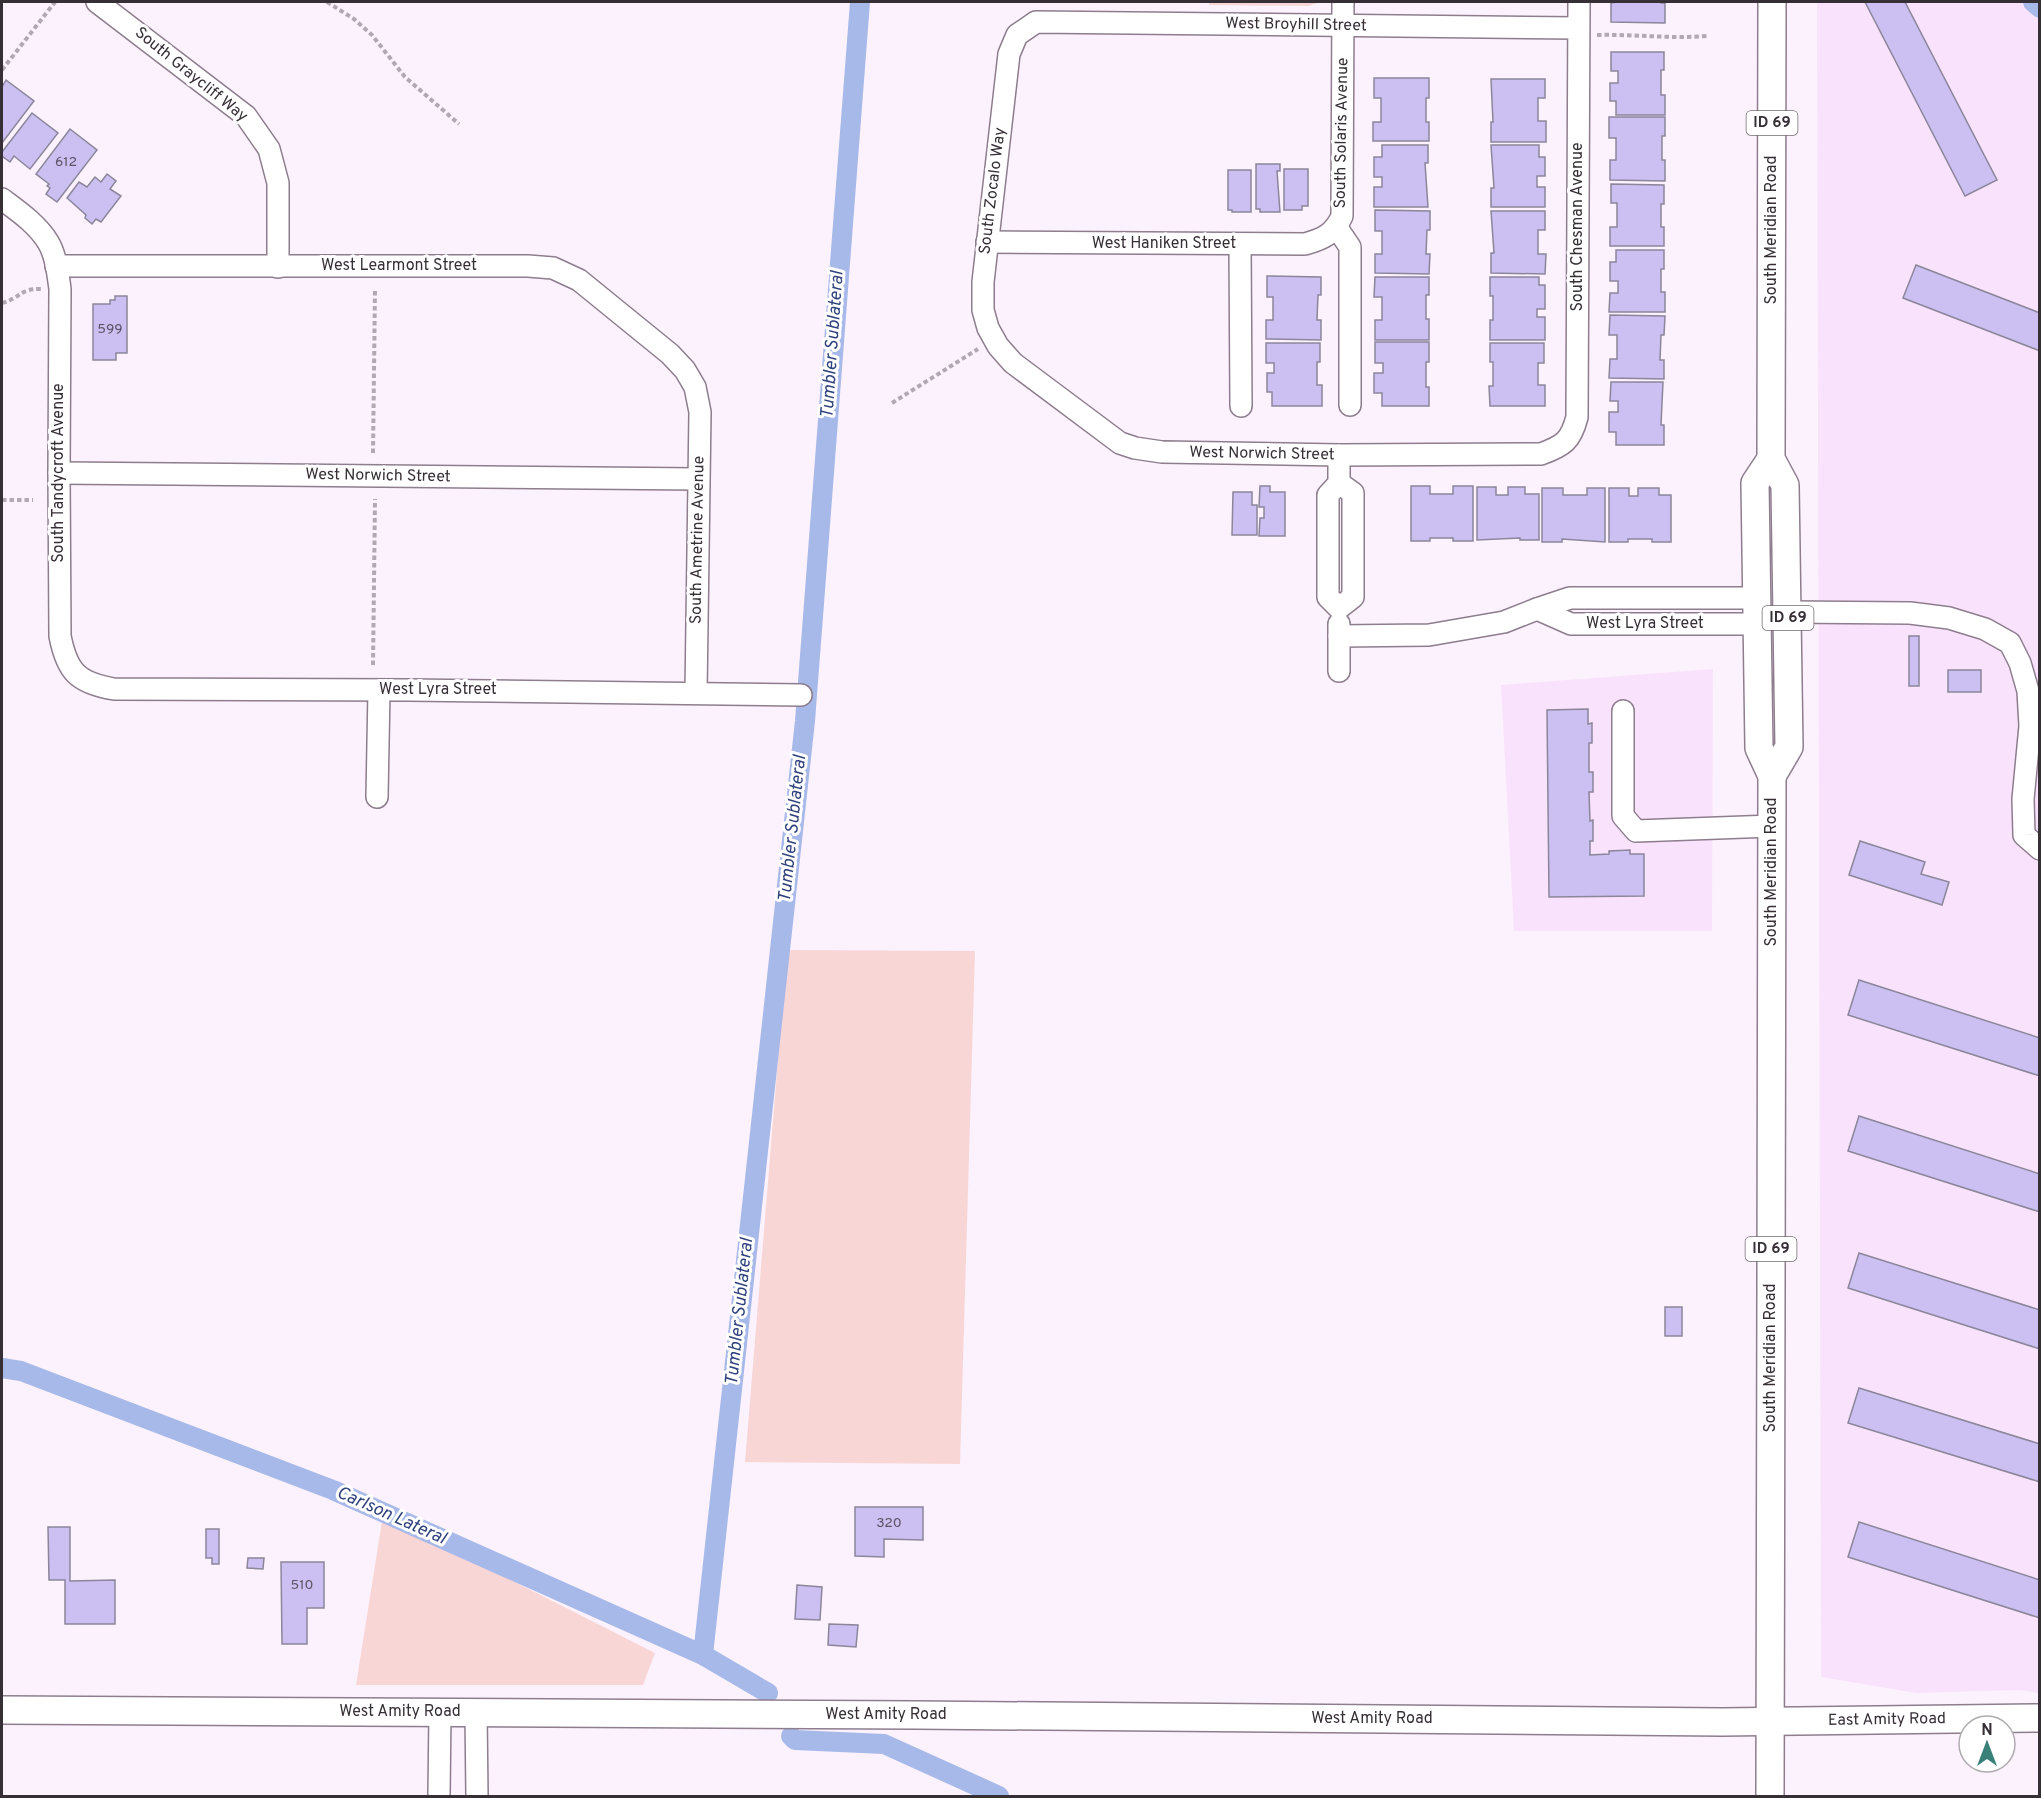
<svg xmlns="http://www.w3.org/2000/svg" width="2041" height="1798" font-family="Overpass,sans-serif">
<style>
.built{fill:#f9e2fb}
.green{fill:#f9d6d6}
.lines{fill:none;stroke-linecap:round;stroke-linejoin:round}
.canal{stroke:#a7b9e9;stroke-width:20}
.building{fill:#ccbff1;stroke:#8b869a;stroke-width:1.5}
.minor-casing{stroke:#8d7d8e;stroke-width:24}
.major-casing{stroke:#8d7d8e;stroke-width:30}
.path{stroke:#b1a8b1;stroke-width:4;stroke-dasharray:4.5 3;stroke-linecap:butt}
.minor{stroke:#fff;stroke-width:21}
.major{stroke:#fff;stroke-width:27}
.labels{text-anchor:middle;dominant-baseline:central;stroke-width:6;stroke-linejoin:round;paint-order:stroke}
.number-label{font-size:14px;fill:#5c5365}
.shield{fill:#fff;stroke:#726d72;stroke-width:1.5}
.shield-label{font-size:15px;font-weight:bold;fill:#362f36}
.street-label{font-size:16px;fill:#362f36;stroke:#fff}
.water-label{font-size:18px;font-style:italic;fill:#30427d;stroke:#fff}
</style>
<rect width="100%" height="100%" fill="#fcf2fd"/>
<g class="built">
<path d="M1817,2H2039V1693L2020,1690L1916,1693L1821,1677Z"/>
<path d="M1713,669L1712,931H1514L1501,685Z"/>
</g>
<g class="green">
<path d="M1209,2H1320L1309,6L1209,5Z"/>
<path d="M787,950L975,951L960,1464L745,1462Z"/>
<path d="M383,1515L655,1653L643,1685H356Z"/>
</g>
<g class="lines">
<g class="canal">
<path d="M2033,2L2040,8"/>
<path d="M2,1368L21,1371L333,1490L703,1655L768,1693"/>
<path d="M703,1655L805,721L860,2"/>
<path d="M791,1736L795,1740L884,1744L999,1796"/>
</g>
</g>
<g class="building">
<path d="M1617,2H1661V3H1665V23L1611,22V3Z"/>
<path d="M1865,2H1905L1997,180L1965,196Z"/>
<path d="M1611,52H1664V70H1661V95H1665V115H1616V101H1610V83H1618V71H1611Z"/>
<path d="M1374,78H1429V98H1426V122H1429V141H1373V122H1381V98H1374Z"/>
<path d="M1491,79H1545V98H1538V121H1546V142H1491V122H1493Z"/>
<path d="M6,80L34,101L2,143V87Z"/>
<path d="M32,113L58,133L30,169L14,156L10,162L2,156V152Z"/>
<path d="M1609,117H1665V136H1662V160H1665V181L1610,180V160H1616V138H1609Z"/>
<path d="M70,129L97,150L57,202L46,194L50,188L47,186L49,184L36,174Z"/>
<path d="M1382,145H1428V163H1425L1428,207H1374V187H1382V177H1374V157H1382Z"/>
<path d="M1491,145H1539V157H1545V176H1537V187H1545V207H1491V188H1494Z"/>
<path d="M1256,164H1280V171H1277L1280,212H1260V209H1256Z"/>
<path d="M1284,169H1308V206H1302V210H1284Z"/>
<path d="M1228,170H1251V212H1232V210H1228Z"/>
<path d="M107,174L116,181L110,189L121,196L101,222L96,219L92,224L85,218L86,215L67,198L79,182L87,187L95,177L101,182Z"/>
<path d="M1611,184L1664,185V204H1661V227H1664V246H1610V227H1617V203H1611Z"/>
<path d="M1375,210L1430,211V230H1427L1426,254H1430L1429,274L1375,273V254H1382V231H1375Z"/>
<path d="M1491,211H1545V230H1538V254H1546L1545,274L1491,273V253H1494Z"/>
<path d="M1616,250H1664V269H1661V292H1665V312H1609L1610,293H1618V281H1610V262H1616Z"/>
<path d="M1916,265L2040,313V351L1903,298Z"/>
<path d="M1267,276L1321,277V295H1318L1317,320H1321V340L1266,339V320H1273V297H1267Z"/>
<path d="M1375,277H1429V295H1426V319H1429V340H1375V320H1382V297H1374Z"/>
<path d="M1490,277H1539V285H1545V309H1537V317H1545V340H1490V320H1493V296H1490Z"/>
<path d="M115,296H127V353H116V360H93V304H110V300H115Z"/>
<path d="M1610,315L1665,316L1664,335H1661L1660,360H1664V379L1609,378L1610,359H1617V335H1609Z"/>
<path d="M1375,342H1429V362H1426V387H1429V406H1382V393H1374V373H1383V363H1375Z"/>
<path d="M1266,343H1320V362H1317V385H1322V406H1272V392H1267V373H1274V363H1266Z"/>
<path d="M1490,343H1544V363H1538V385H1545V406H1490L1489,386H1493V362H1490Z"/>
<path d="M1611,382H1663L1661,425H1664V445H1616V432H1609V412H1618V401H1610Z"/>
<path d="M1260,486H1270V492H1285V536H1259L1260,518H1264V507H1259Z"/>
<path d="M1411,486H1430V494H1453V486H1473V541H1453V538H1430V541H1411Z"/>
<path d="M1477,487H1496V495H1508V487H1525V494H1539V540H1520V538L1477,540Z"/>
<path d="M1542,488H1563V495H1587V488H1605V542L1562,539V542H1542Z"/>
<path d="M1609,488H1629V496H1638V488H1659V495H1671V542H1652V539H1628V542H1609Z"/>
<path d="M1233,492H1252V505H1257V535H1232Z"/>
<rect x="1909" y="636" width="10" height="50"/>
<rect x="1948" y="670" width="33" height="22"/>
<path d="M1588,709V724L1592,723V743H1589V772H1593V792H1589L1590,821L1593,820V841H1590V855L1609,854V851L1630,850V854H1644V896L1549,897L1547,710Z"/>
<path d="M1860,841L1925,862L1921,874L1949,882L1942,905L1849,875Z"/>
<path d="M1859,980L2040,1038V1076L1848,1015Z"/>
<path d="M1859,1116L2040,1174V1212L1848,1151Z"/>
<path d="M1859,1253L2040,1310V1349L1848,1288Z"/>
<rect x="1665" y="1307" width="17" height="29"/>
<path d="M1859,1388L2040,1444V1482L1848,1423Z"/>
<path d="M855,1507H923V1540L884,1539V1557L855,1556Z"/>
<path d="M1859,1522L2040,1580V1618L1848,1557Z"/>
<path d="M48,1527H70V1581L115,1580V1624H65V1580H49Z"/>
<path d="M206,1529H219V1564H212V1558H206Z"/>
<path d="M248,1558H264L263,1569L247,1568Z"/>
<path d="M281,1562H324V1608H307V1644H282Z"/>
<path d="M797,1585L822,1587L820,1620L795,1619Z"/>
<path d="M829,1624L858,1625L856,1647L828,1645Z"/>
</g>
<g class="lines">
<g class="minor-casing">
<g id="minor">
<path d="M97,2L246,116L269,149L278,183V267"/>
<path d="M1578,28L1036,22L1017,35L1009,54L983,282V310L988,328L998,346L1013,363L1120,443L1135,448L1162,452L1339,455L1541,454C1563,446 1571,441 1577,417L1579,2"/>
<path d="M2,199C18,211 37,224 48,242C56,255 58,274 60,289L59,473L60,636C67,672 78,683 114,689L408,690L801,695"/>
<path d="M1337,228L1350,247V405"/>
<path d="M987,242L1305,244C1323,239 1334,234 1342,216L1343,2"/>
<path d="M1240,244L1241,406"/>
<path d="M56,266H528L553,268L579,280L670,354L685,370L695,387L700,412L696,693"/>
<path d="M1339,455V483L1328,495V597L1339,608L1353,597V493L1339,483"/>
<path d="M59,473L698,479"/>
<path d="M1537,609L1571,624H1756"/>
<path d="M1788,612L1910,613L1949,618L1985,629L2010,643L2020,663L2028,691L2030,726L2023,799L2024,835L2040,849"/>
<path d="M1339,624V671"/>
<path d="M1339,636L1429,635L1504,622L1537,609L1570,598H1756"/>
<path d="M1623,711V816L1636,831L1772,826"/>
<path d="M377,797L379,690"/>
<path d="M476,1712L477,1796"/>
<path d="M439,1796L440,1712"/>
</g>
</g>
<g class="major-casing">
<g id="major">
<path d="M1772,2L1771,459L1785,485L1789,747L1772,776"/>
<path d="M2,1710L916,1715L1723,1722L2040,1718"/>
<path d="M1770,1796L1772,776L1759,748L1755,483L1771,459"/>
</g>
</g>
<g class="path">
<path d="M327,2L354,19L372,35L405,77L459,124"/>
<path d="M1597,35C1634,34 1670,39 1707,36"/>
<path d="M2,70L55,2"/>
<path d="M2,303C21,298 20,288 41,289"/>
<path d="M892,403L978,349"/>
<path d="M373,453L375,288"/>
<path d="M2,500H33"/>
<path d="M373,665L375,499"/>
</g>
<use href="#minor" class="minor"/>
<use href="#major" class="major"/>
</g>
<g class="labels">
<g class="number-label">
<text x="66" y="162">612</text>
<text x="110" y="329">599</text>
<text x="889" y="1523">320</text>
<text x="302" y="1585">510</text>
</g>
<g class="shield">
<rect x="1746.5" y="111" width="51" height="24" rx="4.5"/>
<rect x="1762.5" y="606" width="51" height="24" rx="4.5"/>
<rect x="1745.5" y="1237" width="51" height="24" rx="4.5"/>
</g>
<g class="shield-label">
<text x="1772" y="123">ID 69</text>
<text x="1788" y="618">ID 69</text>
<text x="1771" y="1249">ID 69</text>
</g>
<g class="street-label">
<text transform="translate(1296 25) rotate(1)">West Broyhill Street</text>
<text transform="translate(191 75) rotate(39)">South Graycliff Way</text>
<text transform="translate(1342 133) rotate(-89)">South Solaris Avenue</text>
<text transform="translate(993 191) rotate(-83)">South Zocalo Way</text>
<text transform="translate(1578 227) rotate(-90)">South Chesman Avenue</text>
<text transform="translate(1772 230) rotate(-90)">South Meridian Road</text>
<text x="1164" y="244">West Haniken Street</text>
<text x="399" y="266">West Learmont Street</text>
<text transform="translate(1262 454) rotate(1)">West Norwich Street</text>
<text transform="translate(59 473) rotate(-90)">South Tandycroft Avenue</text>
<text transform="translate(378 476) rotate(1)">West Norwich Street</text>
<text transform="translate(698 540) rotate(-89)">South Ametrine Avenue</text>
<text x="1645" y="624">West Lyra Street</text>
<text x="438" y="690">West Lyra Street</text>
<text transform="translate(1772 872) rotate(-90)">South Meridian Road</text>
<text transform="translate(1771 1358) rotate(-90)">South Meridian Road</text>
<text x="400" y="1712">West Amity Road</text>
<text x="886" y="1715">West Amity Road</text>
<text x="1372" y="1719">West Amity Road</text>
<text transform="translate(1887 1720) rotate(-1)">East Amity Road</text>
</g>
<g class="water-label">
<text transform="translate(833 345) rotate(-86)">Tumbler Sublateral</text>
<text transform="translate(793 829) rotate(-84)">Tumbler Sublateral</text>
<text transform="translate(740 1312) rotate(-84)">Tumbler Sublateral</text>
<text transform="translate(391 1516) rotate(24)">Carlson Lateral</text>
</g>
</g>
<rect width="2041" height="1798" fill="none" stroke="#362f36" stroke-width="6"/>
<g transform="translate(1987 1744)"><circle r="28" fill="#ffffff" stroke="#afacaf" stroke-width="1.5"/>
<path d="M0-4.5L10 22L0 15L-10 22Z" fill="#398079"/>
<text y="-9" font-size="16" font-weight="bold" text-anchor="middle" fill="#362f36">N</text>
</g>
</svg>
